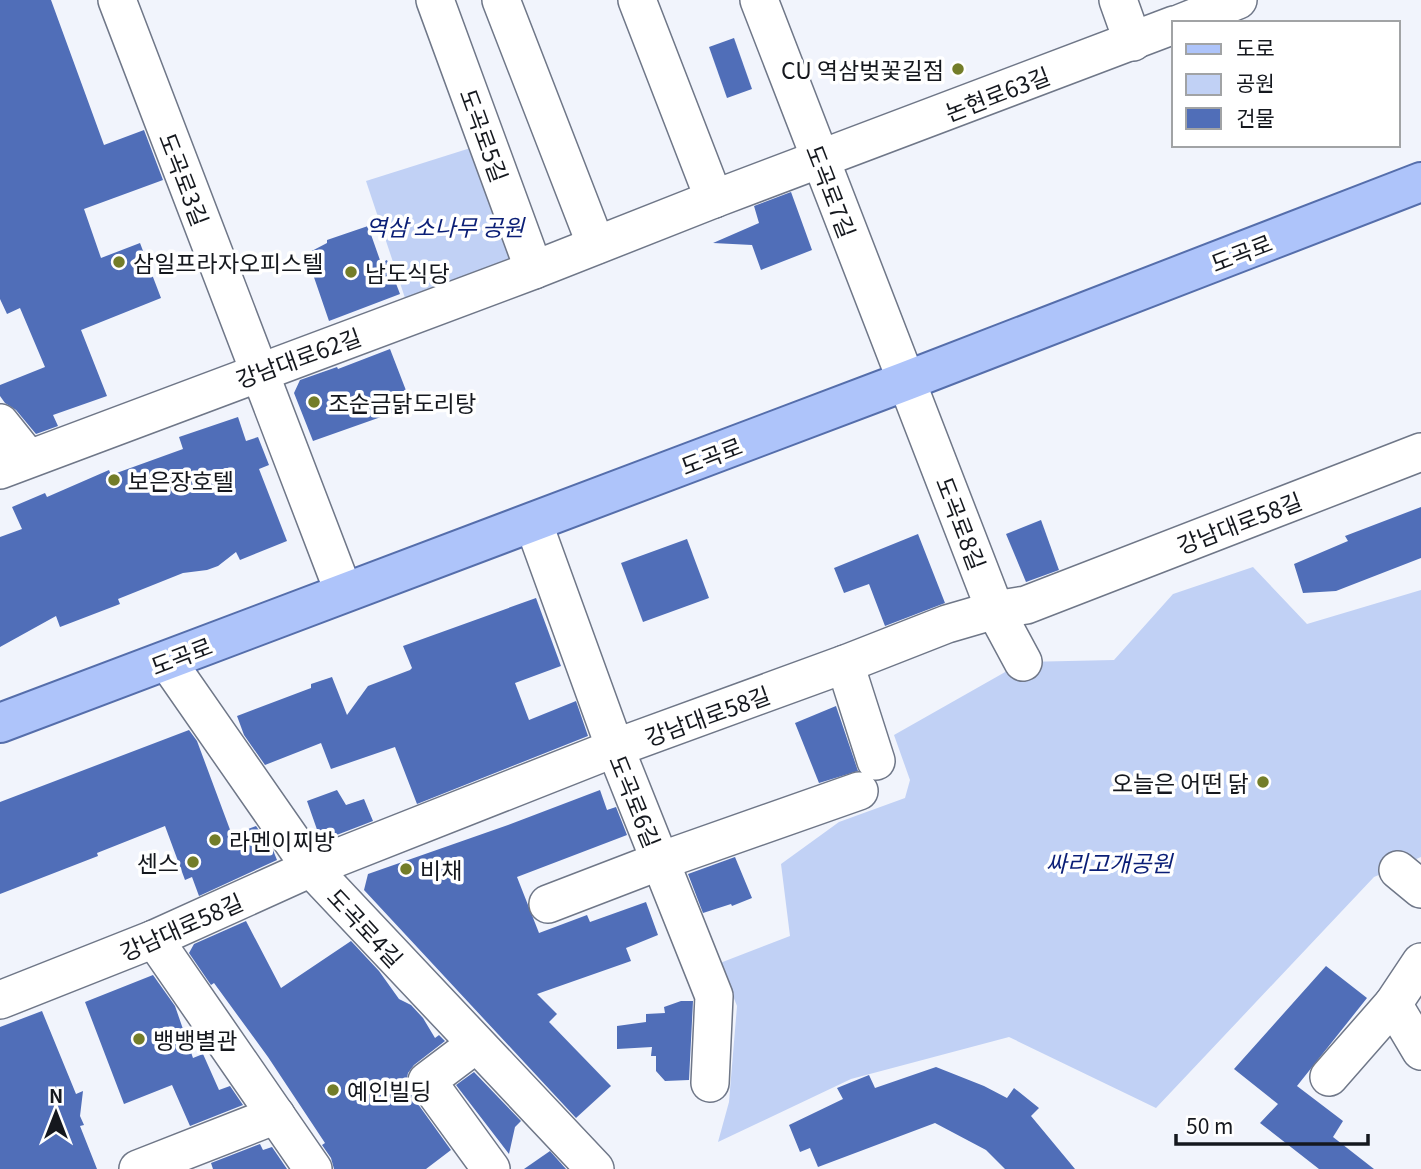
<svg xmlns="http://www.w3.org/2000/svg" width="1421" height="1169" font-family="Georgia,'Noto Sans KR',serif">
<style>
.green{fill:#c1d1f5}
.building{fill:#506eb8}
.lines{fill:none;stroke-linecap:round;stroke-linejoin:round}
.minor-casing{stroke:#6f7788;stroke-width:40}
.major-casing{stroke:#556eab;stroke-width:42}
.minor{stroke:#fff;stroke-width:37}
.major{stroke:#aec4fa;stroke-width:38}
.poi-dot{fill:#737d29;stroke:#fff;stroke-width:2.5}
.labels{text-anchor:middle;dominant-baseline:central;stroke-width:7;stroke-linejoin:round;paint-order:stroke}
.poi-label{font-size:23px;fill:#15181e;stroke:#fff;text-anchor:start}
.street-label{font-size:23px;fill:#15181e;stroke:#fff}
.park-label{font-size:23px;font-style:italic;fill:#0a1e76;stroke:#fff}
</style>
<rect width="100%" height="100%" fill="#f1f4fc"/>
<g class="green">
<path d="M480,145L525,265L408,307L366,181Z"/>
<path d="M1253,567L1307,624L1421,590V857L1374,877L1156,1108L1009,1037L851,1079L718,1142L729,1102L737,1006L720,963L790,936L781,864L839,822L905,798L910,780L894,735L1023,662L1114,660L1173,594Z"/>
</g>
<g class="building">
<path d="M0,0H51L104,145L144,130L163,180L84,209L101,258L140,243L161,298L81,330L107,396L53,415L58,426L36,434L16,410L5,403L0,396V385L45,367L20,308L7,314L0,299Z"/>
<path d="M734,38L752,89L727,98L709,47Z"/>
<path d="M791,192L812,250L761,270L752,245L713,243L759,223L754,206Z"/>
<path d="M368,226L381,263L387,260L400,294L329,321L306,254L327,243V240Z"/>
<path d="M390,349L412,406L313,441L294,393L300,380L337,367L338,369Z"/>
<path d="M238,417L246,441L258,437L269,465L259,469L287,541L240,560L236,552L218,566L207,570L183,573L118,599L120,604L60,627L56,616L0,647V537L22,529L12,507L45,493L47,497L109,470L111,475L183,449L179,437Z"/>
<path d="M1421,507V558L1336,591L1303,593L1294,564L1348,541L1345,536Z"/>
<path d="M1041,520L1059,570L1026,582L1006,534Z"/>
<path d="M918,534L945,603L885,626L869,584L844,593L834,568Z"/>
<path d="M687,539L709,598L643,622L621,563Z"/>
<path d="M536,598L561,666L515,683L529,720L576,701L588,736L417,804L395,747L331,769L321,743L265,765L244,735L237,716L311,688V684L332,677L347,715L368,686L410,670L412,668L403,646Z"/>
<path d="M836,706L858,771L819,783L795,723Z"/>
<path d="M189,730L197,741L232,835L256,826L273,850L277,860L199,896L192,877L185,880L165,826L97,853L98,856L0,894V802Z"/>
<path d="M337,790L346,805L364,799L373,821L321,841L307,801Z"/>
<path d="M600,790L607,810L616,807L627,835L517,877L539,933L587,915L590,922L646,902L658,935L626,948L631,961L537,994L557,1014L549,1022L611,1086L576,1118L364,890L368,874L508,825Z"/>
<path d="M735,857L752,898L732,906L731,904L703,913L688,874Z"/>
<path d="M246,921L281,988L351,941L379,971L399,999L411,1005L423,1018L435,1038L439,1035L445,1041L414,1065L408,1073L406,1083L410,1093L451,1150L426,1169H334L331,1158L322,1145L325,1143L268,1057L214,983L211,985L189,953L194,944Z"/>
<path d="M1326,966L1367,998L1297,1086L1343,1121L1333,1137L1374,1169H1319L1260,1123L1278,1104L1234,1069Z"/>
<path d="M153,975L175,1006L193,1058L203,1054L219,1090L230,1086L243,1105L190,1126L172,1085L124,1104L85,1002Z"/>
<path d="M681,1001H693L689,1080L665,1081L656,1071V1056H651L652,1047L617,1049V1026L646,1022V1014L665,1013L664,1007Z"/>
<path d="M42,1011L76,1094L83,1091L80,1116L84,1125L80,1126L97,1169H0V1027Z"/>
<path d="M936,1067L984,1086L1007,1098L1014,1088L1039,1108L1031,1116L1075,1169H1005L986,1150L935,1123L818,1167L810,1148L800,1152L789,1125L843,1099L837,1088L869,1075L875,1088Z"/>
<path d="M474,1072L521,1121L515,1127L509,1154L456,1085Z"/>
<path d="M260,1144L263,1150L272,1147L287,1169H213L211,1163Z"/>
<path d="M550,1151L566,1169H524Z"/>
</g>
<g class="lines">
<g class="minor-casing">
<g id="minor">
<path d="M117,0L344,593"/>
<path d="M435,0L534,270"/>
<path d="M501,0L596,245"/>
<path d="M637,0L714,199"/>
<path d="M759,0L995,610L1023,662"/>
<path d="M1118,0L1133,42"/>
<path d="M1181,23L1238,0"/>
<path d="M0,423L28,458"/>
<path d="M0,470L534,270L714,199L1174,25"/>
<path d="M533,522L615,748L714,996L710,1083"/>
<path d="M167,661L311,868L595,1169"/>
<path d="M845,664L876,761"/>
<path d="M1398,870L1421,889"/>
<path d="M548,904L660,861L859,791"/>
<path d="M154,939L313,1169"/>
<path d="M1421,962L1393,1004L1421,1051"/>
<path d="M0,1000L154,939L311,868L615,748L845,664L947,624L995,610L1026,605L1421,452"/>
<path d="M476,1044L427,1081L491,1169"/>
<path d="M1329,1077L1393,1004"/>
<path d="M138,1169L276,1115"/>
</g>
</g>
<g class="major-casing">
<path id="major" d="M0,723L906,381L1421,182"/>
</g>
<use href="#minor" class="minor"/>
<use href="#major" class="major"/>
</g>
<g class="poi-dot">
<circle cx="958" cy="69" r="7"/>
<circle cx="119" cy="262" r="7"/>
<circle cx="351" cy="272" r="7"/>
<circle cx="314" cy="402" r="7"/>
<circle cx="114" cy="480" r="7"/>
<circle cx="1263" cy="782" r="7"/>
<circle cx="215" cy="840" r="7"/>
<circle cx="193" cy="862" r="7"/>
<circle cx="406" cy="869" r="7"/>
<circle cx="139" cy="1039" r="7"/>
<circle cx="333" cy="1090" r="7"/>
</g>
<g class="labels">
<g class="poi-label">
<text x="944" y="69" text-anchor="end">CU 역삼벚꽃길점</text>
<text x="133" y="262">삼일프라자오피스텔</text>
<text x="365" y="272">남도식당</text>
<text x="328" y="402">조순금닭도리탕</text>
<text x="128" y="480">보은장호텔</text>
<text x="1249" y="782" text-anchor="end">오늘은 어떤 닭</text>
<text x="229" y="840">라멘이찌방</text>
<text x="179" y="862" text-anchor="end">센스</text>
<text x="420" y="869">비채</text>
<text x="153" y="1039">뱅뱅별관</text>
<text x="347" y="1090">예인빌딩</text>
</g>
<g class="street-label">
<text transform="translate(997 93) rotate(-21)">논현로63길</text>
<text transform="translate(485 135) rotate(70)">도곡로5길</text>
<text transform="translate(185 179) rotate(69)">도곡로3길</text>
<text transform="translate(832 191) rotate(69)">도곡로7길</text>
<text transform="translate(1241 252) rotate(-21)">도곡로</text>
<text transform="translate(298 357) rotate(-20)">강남대로62길</text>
<text transform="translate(711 455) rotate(-21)">도곡로</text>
<text transform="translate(1239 522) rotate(-21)">강남대로58길</text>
<text transform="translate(962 523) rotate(69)">도곡로8길</text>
<text transform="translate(181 655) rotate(-21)">도곡로</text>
<text transform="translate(707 715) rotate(-20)">강남대로58길</text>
<text transform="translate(636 801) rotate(68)">도곡로6길</text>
<text transform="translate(181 926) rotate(-24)">강남대로58길</text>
<text transform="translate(366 927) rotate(47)">도곡로4길</text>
</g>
<g class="park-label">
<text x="445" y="226">역삼 소나무 공원</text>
<text x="1109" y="862">싸리고개공원</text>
</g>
</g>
<rect x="1172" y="21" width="228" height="126" fill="#ffffff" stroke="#a1a3a5" stroke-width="2"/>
<rect x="1186" y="44" width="35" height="10" fill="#aec4fa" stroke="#a1a3a5" stroke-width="2"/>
<text x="1236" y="56" font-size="21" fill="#15181e">도로</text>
<rect x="1186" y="74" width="35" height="21" fill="#c1d1f5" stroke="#a1a3a5" stroke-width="2"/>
<text x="1236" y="91" font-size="21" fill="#15181e">공원</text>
<rect x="1186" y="108" width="35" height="21" fill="#506eb8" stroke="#a1a3a5" stroke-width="2"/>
<text x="1236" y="126" font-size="21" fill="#15181e">건물</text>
<g transform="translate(56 1113)" stroke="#ffffff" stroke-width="5" paint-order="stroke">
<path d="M0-5L12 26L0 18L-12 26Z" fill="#15181e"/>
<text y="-10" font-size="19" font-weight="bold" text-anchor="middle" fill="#15181e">N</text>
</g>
<path d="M1176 1134v10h192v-10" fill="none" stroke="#15181e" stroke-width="3.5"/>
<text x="1186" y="1134" font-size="21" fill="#15181e" stroke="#ffffff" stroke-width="5" paint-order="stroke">50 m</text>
</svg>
